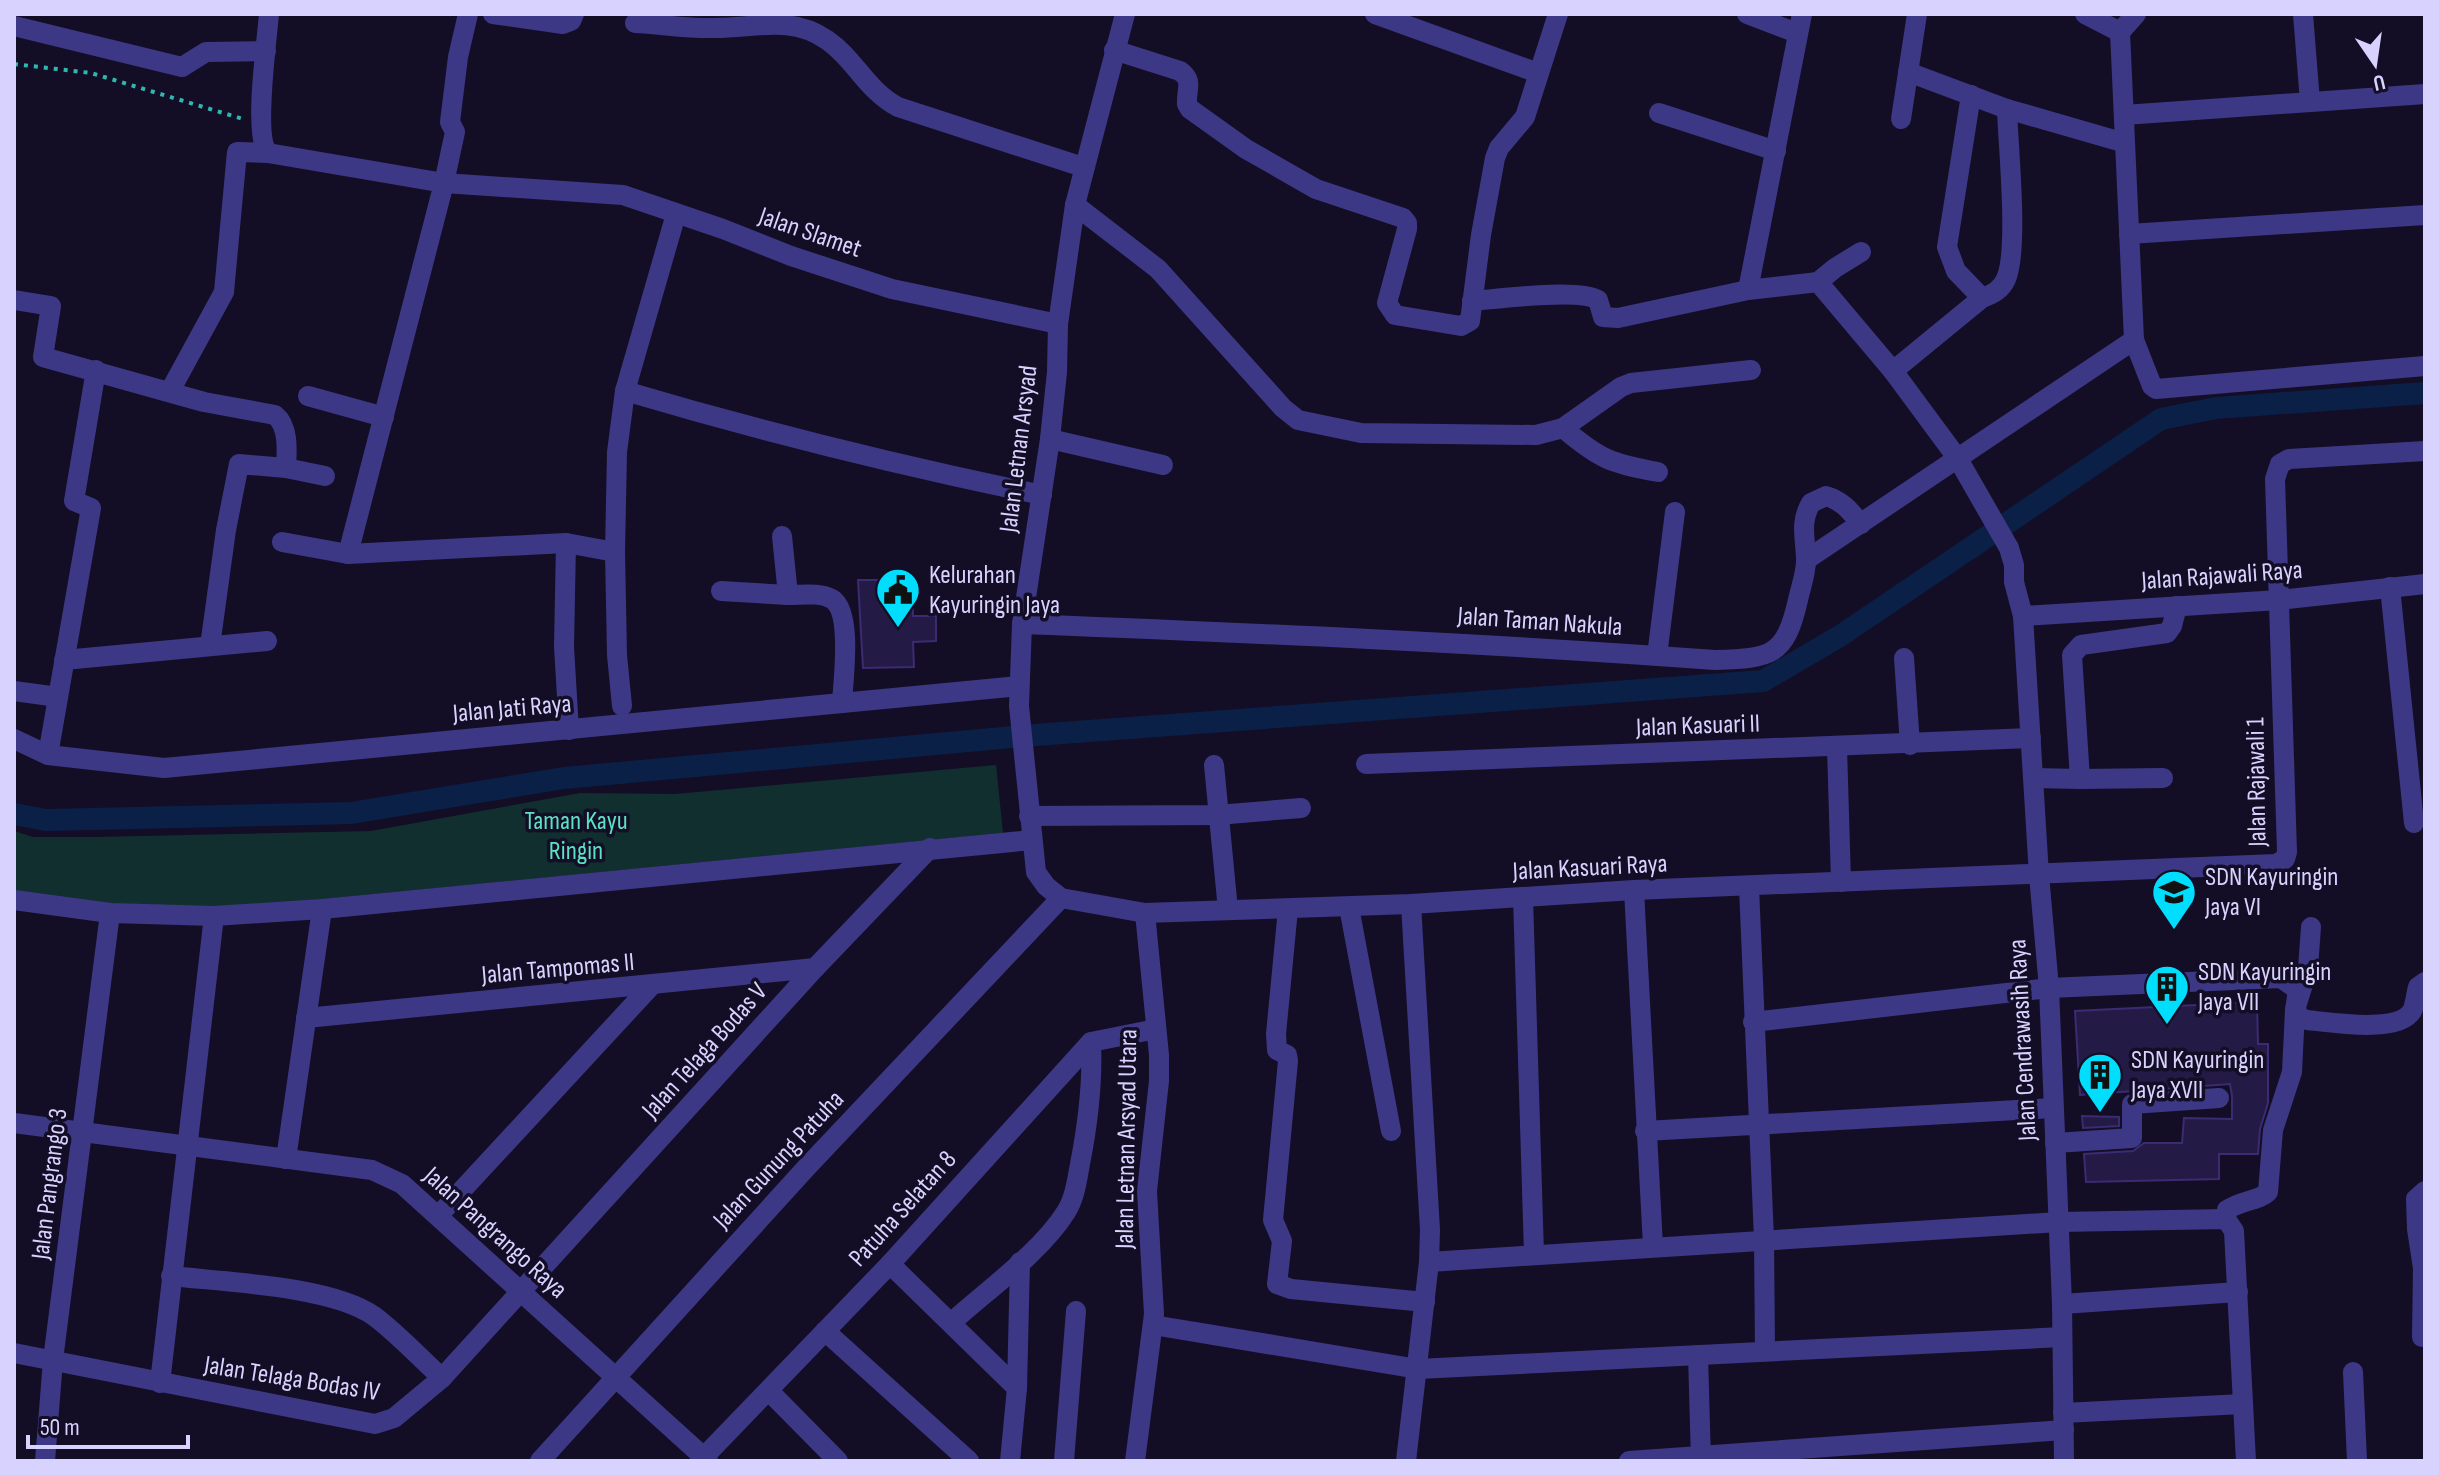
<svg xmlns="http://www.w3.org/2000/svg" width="2439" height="1475" font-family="'Sofia Sans Condensed',sans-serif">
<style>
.green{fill:#112f2f}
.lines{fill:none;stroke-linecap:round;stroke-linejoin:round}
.canal{stroke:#0b2047;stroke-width:22}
.building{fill:#241a46;stroke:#3b2b73;stroke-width:2}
.path{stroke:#2db8b3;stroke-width:4;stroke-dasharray:4 6;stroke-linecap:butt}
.minor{stroke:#3d3885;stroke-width:20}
.labels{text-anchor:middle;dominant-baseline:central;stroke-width:7;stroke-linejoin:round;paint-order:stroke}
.street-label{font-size:26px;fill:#d8d2ff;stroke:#130e25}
.poi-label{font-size:26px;fill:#d8d2ff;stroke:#130e25;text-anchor:start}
.park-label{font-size:26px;fill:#5be2c3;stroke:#130e25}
</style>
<rect width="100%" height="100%" fill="#130e25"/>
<path class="green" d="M996,765L1003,833L201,911L14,898V831L33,837H97L371,831L580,793L675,794Z"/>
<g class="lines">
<path class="canal" d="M14,814L46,820L351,813L564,778L1035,735L1763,681L1840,636L2161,419L2216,408L2425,393"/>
</g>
<g class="building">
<path d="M858,580H912L913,616H936V641L913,642L914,667L863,668Z"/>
<path d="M2257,1002L2258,1044H2268V1103L2260,1129L2258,1154H2219V1179L2086,1182L2084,1154L2133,1151L2144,1143H2182L2184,1118L2232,1119V1096L2230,1084L2080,1095L2075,1011Z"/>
<path d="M2082,1116L2119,1117V1126L2083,1128Z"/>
</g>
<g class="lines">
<path class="path" d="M14,64L91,73L243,119"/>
<g class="minor">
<path d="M493,14L563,24L571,21L574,14"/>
<path d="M1125,14L1075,205L1058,324L1057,372L1050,439L1022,624L1019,706L1036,872L1046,886L1061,898L1145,913L1411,904L1634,890L2276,864L2285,859L2287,852L2275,479L2280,464L2289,459L2425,451"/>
<path d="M1375,14L1538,73"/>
<path d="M1747,14L1797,33"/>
<path d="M2085,14L2120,32"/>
<path d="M2303,14L2310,102"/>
<path d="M635,23C661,24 688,29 715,28C756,28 791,15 827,40C855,59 866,90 898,107L1083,167"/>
<path d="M14,26L182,67L206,52L266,51"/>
<path d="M2120,32L2134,340L2152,386L2156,389L2425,366"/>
<path d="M2120,32L2136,14"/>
<path d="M1114,50L1180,71C1194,81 1186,89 1187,104L1190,109L1246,149L1316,189L1403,218L1407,223V229L1387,303L1395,315L1461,326L1470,321L1481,235L1495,158L1499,148L1525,117L1558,14"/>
<path d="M1908,72L2007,109L2125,143"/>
<path d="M1971,95L1947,247L1956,271L1982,298"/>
<path d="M1659,113L1776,151"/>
<path d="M2124,115L2425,94"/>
<path d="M1901,119L1917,14"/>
<path d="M268,153C253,136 267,40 269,14"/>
<path d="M1075,205L1158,269L1283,408L1298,420L1361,433L1536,435L1563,428L1621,387L1631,383L1751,370"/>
<path d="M2129,234L2425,215"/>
<path d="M1818,282L1893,371L1958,459L2009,548L2014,565V582L2023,616L2039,875L2049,988L2062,1304L2064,1461"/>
<path d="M1818,282L1835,268L1861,252"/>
<path d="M1748,290L1802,14"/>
<path d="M14,300L51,306L43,357L204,402L275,415C289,426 287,451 286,468L239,464L226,530L210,646"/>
<path d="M1472,301C1498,299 1579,288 1598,300L1603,317L1618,318L1748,290L1818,282"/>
<path d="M1893,371L1982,298C1993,294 2001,290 2006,279C2019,249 2008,146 2007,109"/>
<path d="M170,391L224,292L237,152L268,153L444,183L623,195L723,229L791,256L892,289L1058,324"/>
<path d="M625,391C763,432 901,466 1042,495"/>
<path d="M308,396L384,417"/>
<path d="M1563,428C1599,459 1612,464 1658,472"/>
<path d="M1050,439L1163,465"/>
<path d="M286,468L325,476"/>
<path d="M782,536L788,595C803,595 819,592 832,599C853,612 843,681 842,703"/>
<path d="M282,542L348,554L566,543L615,552"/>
<path d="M566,543L564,647L569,730"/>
<path d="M348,554L444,183L455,132L450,122L458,57L468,14"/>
<path d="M1806,560L2134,340"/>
<path d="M2390,587L2414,823"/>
<path d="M721,591L788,595"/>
<path d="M2023,616L2279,600L2425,584"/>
<path d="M1022,624C1253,633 1484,643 1715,660C1771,658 1785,657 1798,600C1801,586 1807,571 1806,557C1805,536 1800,522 1811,503L1826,496C1843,501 1850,511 1861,524"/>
<path d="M1657,656L1675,512"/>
<path d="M1904,658L1910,745"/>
<path d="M64,660L267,641"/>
<path d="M14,691L58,697"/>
<path d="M622,706L617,655L615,552L617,452L625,391L676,214"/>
<path d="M14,739L48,755L164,768L1019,686"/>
<path d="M1837,747L1841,882"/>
<path d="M48,755L91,508L74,501L96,370"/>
<path d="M1366,764L2031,738"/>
<path d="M1214,765L1228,910"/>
<path d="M2033,778L2080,779L2072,655L2081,645L2167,633L2172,626L2177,606"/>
<path d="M2080,779L2163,778"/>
<path d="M1029,816L1217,815L1301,808"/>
<path d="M1749,887L1764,1239L1765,1351"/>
<path d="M1634,890L1653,1246"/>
<path d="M1523,897L1534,1254"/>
<path d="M14,900L110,913L214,916L322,909L1032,840"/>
<path d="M1349,907L1391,1131"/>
<path d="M1288,909L1276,1034L1277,1050L1287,1055L1288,1061L1273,1220L1282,1241L1277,1284L1291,1289L1425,1302"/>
<path d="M306,1018L815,968"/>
<path d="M1753,1022L2049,988L2281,978L2298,990L2295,1010L2301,1018L2307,1020C2330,1022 2398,1034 2412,1011C2415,1006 2416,994 2418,987L2425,982"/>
<path d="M14,1123L372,1170L402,1184L708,1461"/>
<path d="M1645,1131L2053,1108"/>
<path d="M2055,1143L2132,1138V1104L2219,1098"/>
<path d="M286,1159L322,909"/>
<path d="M438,1216L651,986"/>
<path d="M2226,1219L2227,1210C2241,1200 2259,1201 2268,1192L2273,1130L2292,1072L2295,1010L2308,968L2311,927"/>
<path d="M1429,1262L2059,1222L2226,1219L2234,1231L2246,1461"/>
<path d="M890,1264L1017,1388"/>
<path d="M171,1276C225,1282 331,1286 374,1316C398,1334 420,1358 442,1378"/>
<path d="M2062,1304L2238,1292"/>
<path d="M951,1323C986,1291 1041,1252 1066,1212C1075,1198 1077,1180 1080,1164C1088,1123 1093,1084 1091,1042"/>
<path d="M1153,1325L1418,1369L2062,1337"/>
<path d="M825,1331L969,1461"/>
<path d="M2422,1337L2423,1268L2417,1229L2416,1199L2425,1191"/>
<path d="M14,1353L375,1424L394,1418L442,1378L815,968L930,848"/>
<path d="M1698,1355L1701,1461"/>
<path d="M2353,1372L2357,1461"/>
<path d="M160,1383L214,916"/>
<path d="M769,1391L838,1461"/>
<path d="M2063,1413L2243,1404"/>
<path d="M45,1461L53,1360L110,913"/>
<path d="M540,1461L806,1168L1061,898"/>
<path d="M700,1461L890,1264L1091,1042L1156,1029"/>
<path d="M1010,1461L1017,1388L1020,1262"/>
<path d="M1064,1461L1076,1311"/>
<path d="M1135,1461L1154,1314L1147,1191L1159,1081V1055L1145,913"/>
<path d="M1406,1461L1429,1262L1430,1230L1411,904"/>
<path d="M1629,1461L2064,1430"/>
</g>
</g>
<defs>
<g id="civic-pin" transform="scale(2.3)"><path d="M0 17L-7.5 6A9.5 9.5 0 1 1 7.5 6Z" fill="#00ddfd" stroke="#130e25"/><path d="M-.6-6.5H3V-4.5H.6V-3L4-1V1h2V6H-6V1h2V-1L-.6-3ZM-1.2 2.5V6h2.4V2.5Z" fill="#111"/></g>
<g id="school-pin" transform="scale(2.3)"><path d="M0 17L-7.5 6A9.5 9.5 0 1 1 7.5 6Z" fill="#00ddfd" stroke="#130e25"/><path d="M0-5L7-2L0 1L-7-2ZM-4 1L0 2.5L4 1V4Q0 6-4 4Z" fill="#111"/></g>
<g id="building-pin" transform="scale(2.3)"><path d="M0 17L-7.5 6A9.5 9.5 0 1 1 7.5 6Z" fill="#00ddfd" stroke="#130e25"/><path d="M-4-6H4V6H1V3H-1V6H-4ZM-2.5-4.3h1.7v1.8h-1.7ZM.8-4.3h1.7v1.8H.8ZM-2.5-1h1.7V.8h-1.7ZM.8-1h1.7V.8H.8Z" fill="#111"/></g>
</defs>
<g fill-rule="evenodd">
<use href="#civic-pin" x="898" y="590"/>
<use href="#school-pin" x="2174" y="892"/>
<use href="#building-pin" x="2167" y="987"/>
<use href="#building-pin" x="2100" y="1075"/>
</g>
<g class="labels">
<g class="street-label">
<text transform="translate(810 233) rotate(19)">Jalan Slamet</text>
<text transform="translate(1019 449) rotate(-83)">Jalan Letnan Arsyad</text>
<text transform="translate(2222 576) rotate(-4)">Jalan Rajawali Raya</text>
<text transform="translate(1540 622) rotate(4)">Jalan Taman Nakula</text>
<text transform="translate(512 709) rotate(-5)">Jalan Jati Raya</text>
<text transform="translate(1698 726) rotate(-2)">Jalan Kasuari II</text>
<text transform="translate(2257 782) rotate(-91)">Jalan Rajawali 1</text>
<text transform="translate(1590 868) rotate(-3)">Jalan Kasuari Raya</text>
<text transform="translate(558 969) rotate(-5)">Jalan Tampomas II</text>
<text transform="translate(2023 1040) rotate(-93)">Jalan Cendrawasih Raya</text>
<text transform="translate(705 1051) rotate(-48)">Jalan Telaga Bodas V</text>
<text transform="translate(1127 1139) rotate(-89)">Jalan Letnan Arsyad Utara</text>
<text transform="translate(779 1160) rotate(-47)">Jalan Gunung Patuha</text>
<text transform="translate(50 1184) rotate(-83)">Jalan Pangrango 3</text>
<text transform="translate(903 1209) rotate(-48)">Patuha Selatan 8</text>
<text transform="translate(495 1233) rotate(42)">Jalan Pangrango Raya</text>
<text transform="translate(292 1379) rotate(9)">Jalan Telaga Bodas IV</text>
</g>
<g class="poi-label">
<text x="929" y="575">Kelurahan<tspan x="929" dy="30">Kayuringin Jaya</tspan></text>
<text x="2205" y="877">SDN Kayuringin<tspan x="2205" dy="30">Jaya VI</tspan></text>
<text x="2198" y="972">SDN Kayuringin<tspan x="2198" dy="30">Jaya VII</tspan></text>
<text x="2131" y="1060">SDN Kayuringin<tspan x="2131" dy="30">Jaya XVII</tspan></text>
</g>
<g class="park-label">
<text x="576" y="821">Taman Kayu<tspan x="576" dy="30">Ringin</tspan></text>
</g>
</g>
<rect width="2439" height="1475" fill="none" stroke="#d8d2ff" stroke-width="32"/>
<g transform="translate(2375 64) rotate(167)" stroke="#130e25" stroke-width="6" paint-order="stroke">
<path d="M0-6L14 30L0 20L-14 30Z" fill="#d8d2ff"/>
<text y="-12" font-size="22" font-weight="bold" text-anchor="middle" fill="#d8d2ff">U</text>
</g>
<path d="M28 1435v12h160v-12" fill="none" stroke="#d8d2ff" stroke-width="4"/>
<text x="40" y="1435" font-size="24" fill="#d8d2ff" stroke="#130e25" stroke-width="6" paint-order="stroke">50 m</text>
</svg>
